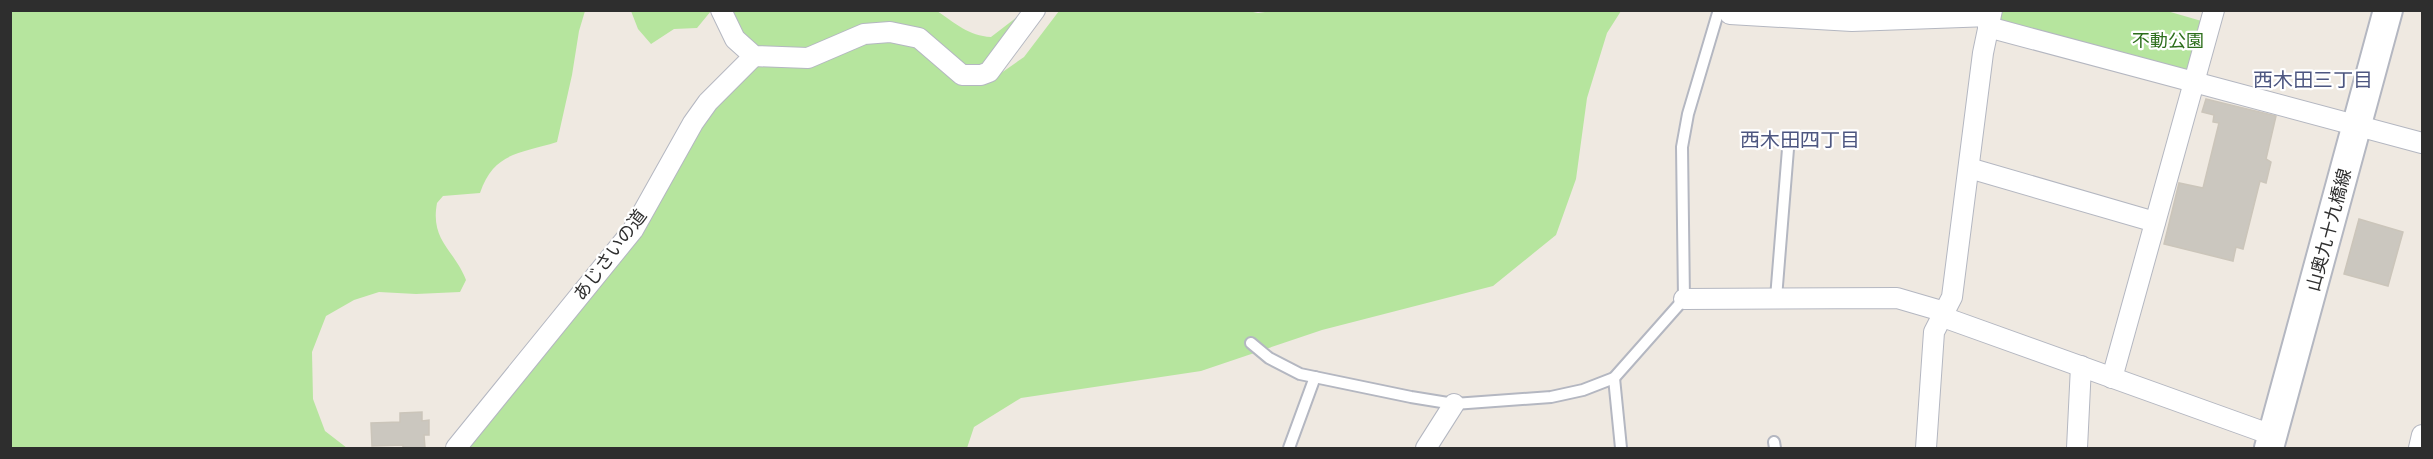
<svg xmlns="http://www.w3.org/2000/svg" width="2433" height="459" font-family="Karla,'Noto Sans JP',sans-serif">
<style>
.green{fill:#b6e59e}
.building{fill:#cbc7bf;stroke:#cbc5ba;stroke-width:1.5}
.lines{fill:none;stroke-linecap:round;stroke-linejoin:round}
.lane-casing{stroke:#b4b7c1;stroke-width:14}
.street-casing{stroke:#b4b7c1;stroke-width:22}
.secondary-casing{stroke:#b4b7c1;stroke-width:32}
.lane{stroke:#fff;stroke-width:10}
.street{stroke:#fff;stroke-width:20}
.secondary{stroke:#fff;stroke-width:28}
.labels{text-anchor:middle;dominant-baseline:central;stroke-width:4.5;stroke-linejoin:round;paint-order:stroke}
.park-label{font-size:18px;fill:#2c6e1b;stroke:#fff}
.street-label{font-size:18px;fill:#2e2e2e;stroke:#fff}
.neighbourhood-label{font-size:20px;fill:#4d5680;stroke:#fff}
</style>
<rect width="100%" height="100%" fill="#efe9e1"/>
<g class="green">
<path d="M1243,10L1258,13L1279,10L1621,11L1607,33L1587,98L1576,179L1556,235L1493,286L1322,330L1201,371L1021,398L974,427L967,448H463L642,235L700,124L755,62L862,39L899,38L994,78L1024,57L1059,11Z"/>
<path d="M1999,10L2167,11L2205,22L2189,75L1995,23Z"/>
<path d="M10,11L11,10L585,11L579,31L572,75L557,142C519,154 494,152 480,193L443,196L437,203C430,241 454,249 466,280L460,292L416,294L379,292L354,300L326,316L312,352L313,399L325,431L347,448H11Z"/>
<path d="M631,11L711,10V11L697,28L674,29L651,44L638,29Z"/>
<path d="M725,11H937C955,23 969,36 991,37L1021,14L989,64L974,70L894,23L860,27L805,52L757,51L740,36Z"/>
</g>
<g class="building">
<path d="M2206,99L2276,116L2266,159L2271,162L2266,183L2260,181L2243,249L2236,247L2233,261L2164,244L2179,183L2203,188L2219,123L2213,122L2214,115L2202,112Z"/>
<path d="M2359,219L2403,232L2388,286L2344,274Z"/>
<path d="M422,412V421L429,420V435H424L425,448H403V445L372,446L371,423L400,422V413Z"/>
</g>
<g class="lines">
<g class="lane-casing">
<g id="lane">
<path d="M1776,298L1788,149"/>
<path d="M1251,343L1269,358L1300,374L1411,397L1454,404L1551,397L1583,390L1614,378L1684,299L1682,147L1688,114L1718,13L1730,14V10"/>
<path d="M1614,378L1621,448"/>
<path d="M1774,442L1775,448"/>
<path d="M1289,448L1315,377"/>
</g>
</g>
<g class="street-casing">
<g id="street">
<path d="M721,10L735,39L754,56L808,58L864,34L890,32L919,38L962,75H981L989,72L1035,10"/>
<path d="M1730,14L1852,21L1990,16"/>
<path d="M1988,27L2422,143"/>
<path d="M1969,168L2155,222"/>
<path d="M1684,299L1897,298L1945,312"/>
<path d="M1943,317L2272,435"/>
<path d="M2112,378L2214,10"/>
<path d="M456,448L633,230L693,123L708,102L754,56"/>
<path d="M1426,448L1454,404"/>
<path d="M1926,448L1934,332L1952,297L1983,53L1992,10"/>
<path d="M2077,448L2081,366"/>
<path d="M2419,448L2422,435"/>
</g>
</g>
<g class="secondary-casing">
<path id="secondary" d="M2269,448L2388,10"/>
</g>
<use href="#lane" class="lane"/>
<use href="#street" class="street"/>
<use href="#secondary" class="secondary"/>
</g>
<g class="labels">
<g class="park-label">
<text x="2168" y="41">不動公園</text>
</g>
<g class="street-label">
<text transform="translate(2329 230) rotate(-75)">山奥九十九橋線</text>
<text transform="translate(610 255) rotate(-53)">あじさいの道</text>
</g>
<g class="neighbourhood-label">
<text x="2313" y="80">西木田三丁目</text>
<text x="1800" y="140">西木田四丁目</text>
</g>
</g>
<rect width="2433" height="459" fill="none" stroke="#2e2e2e" stroke-width="24"/>
</svg>
